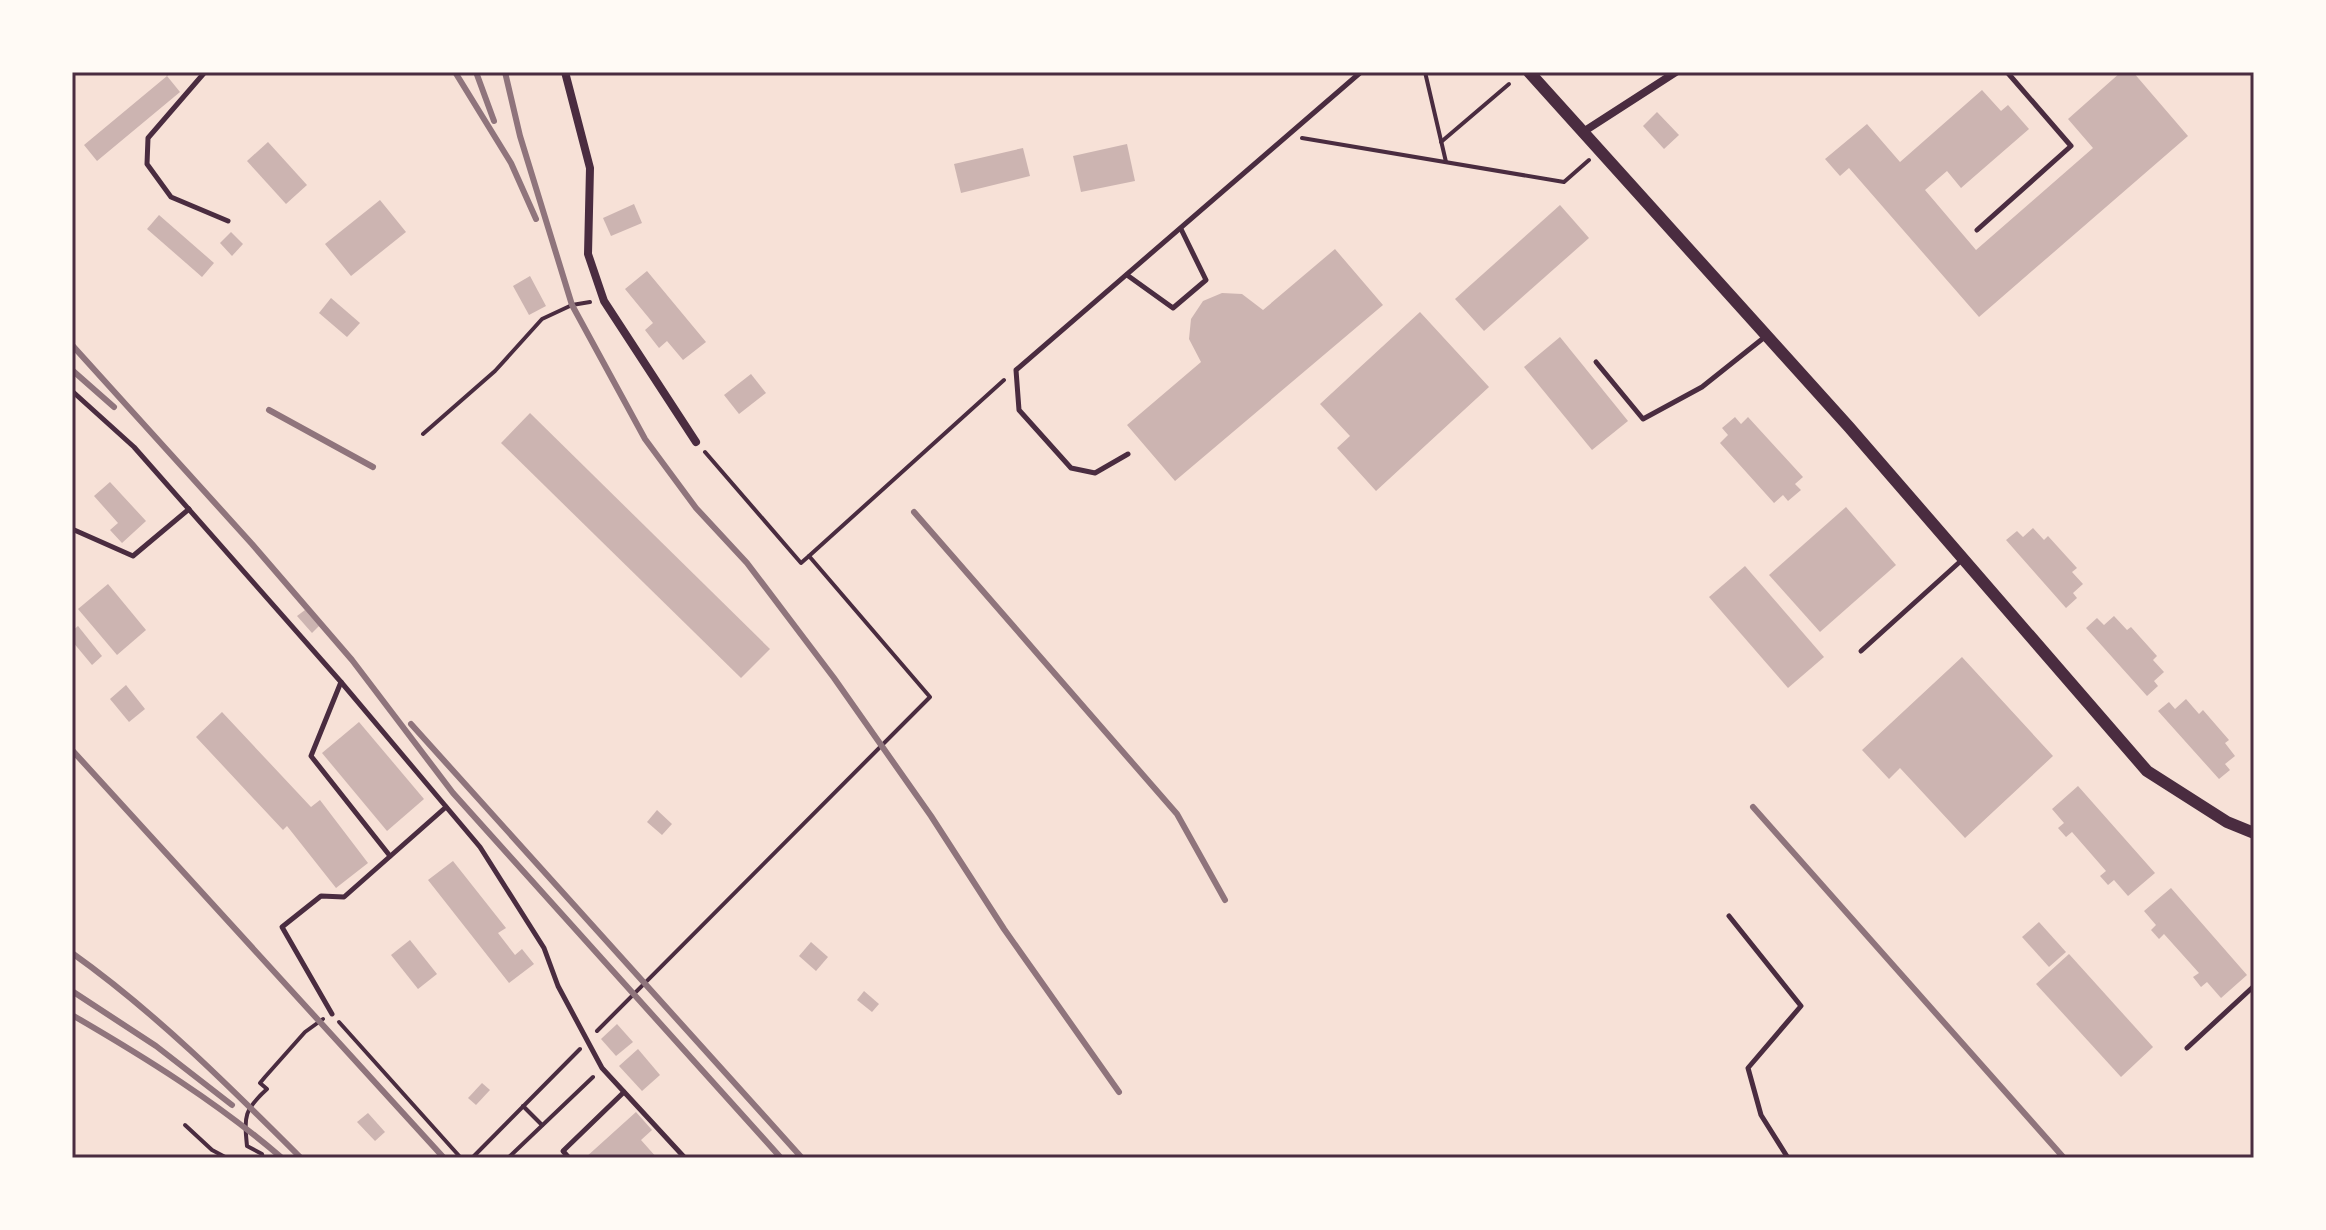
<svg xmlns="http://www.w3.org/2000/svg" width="2326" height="1230" font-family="Rubik,sans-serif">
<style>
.building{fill:#ccb4b1}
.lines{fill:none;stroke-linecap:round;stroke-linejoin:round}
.path{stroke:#4a2c40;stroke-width:4}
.service{stroke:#4a2c40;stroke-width:5}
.minor{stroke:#4a2c40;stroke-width:8}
.tertiary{stroke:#4a2c40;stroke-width:12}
.rail{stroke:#8f747c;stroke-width:6}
.neatline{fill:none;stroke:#4a2c40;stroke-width:3}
</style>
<rect width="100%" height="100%" fill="#f7e1d7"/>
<g class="building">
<path d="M164,72H173L167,76L180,92L97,161L84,145L167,76Z"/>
<path d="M2121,72H2133L2188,136L1979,317L1849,168L1840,176L1825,159L1867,124L1900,162L1982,90L2001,111L2008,105L2029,129L1961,188L1947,171L1925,190L1976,250L2093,148L2068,119Z"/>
<path d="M1657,112L1679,135L1664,149L1643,126Z"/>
<path d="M268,142L307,185L286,204L247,161Z"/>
<path d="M1127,144L1135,181L1081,192L1073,156Z"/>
<path d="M1023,148L1030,176L961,193L954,164Z"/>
<path d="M380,200L406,232L351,276L325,244Z"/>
<path d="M634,204L642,223L611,236L603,218Z"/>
<path d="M1560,205L1589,238L1484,331L1455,299Z"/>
<path d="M159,215L214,263L202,277L147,229Z"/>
<path d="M231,232L243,244L232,256L220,243Z"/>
<path d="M1335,249L1383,305L1175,481L1127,425L1201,362L1189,339L1191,319L1203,301L1222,293L1242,294L1263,310Z"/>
<path d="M647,271L706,342L683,360L667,341L659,348L645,330L653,323L625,289Z"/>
<path d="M530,276L546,306L529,315L513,286Z"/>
<path d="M331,298L360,323L347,337L319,313Z"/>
<path d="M1420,312L1489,387L1376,491L1337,448L1350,436L1320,404Z"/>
<path d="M1560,337L1628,421L1592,450L1524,367Z"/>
<path d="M751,374L766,393L739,414L724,395Z"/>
<path d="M530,413L770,649L741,678L501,443Z"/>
<path d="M1735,417L1741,424L1748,417L1803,477L1795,484L1801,490L1788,501L1783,495L1774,503L1720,443L1728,435L1722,428Z"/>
<path d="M110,482L146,521L122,543L110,530L118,523L94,496Z"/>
<path d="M1846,507L1896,565L1820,632L1769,575Z"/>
<path d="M2033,528L2044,540L2048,536L2077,568L2072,572L2083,584L2073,593L2077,598L2066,608L2006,540L2017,531L2023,537Z"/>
<path d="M1745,566L1824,657L1788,688L1709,597Z"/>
<path d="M108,584L146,630L117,655L78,609Z"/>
<path d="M305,610L319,626L312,633L297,616Z"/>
<path d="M2114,616L2127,630L2131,627L2157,656L2153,660L2164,672L2154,681L2158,686L2147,696L2086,628L2097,618L2104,625Z"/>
<path d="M78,626L102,656L92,665L72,641V631Z"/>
<path d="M1962,657L2053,756L1965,838L1900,768L1889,779L1862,750Z"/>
<path d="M126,685L145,709L129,722L110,699Z"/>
<path d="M2186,699L2199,714L2203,710L2229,740L2225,743L2235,756L2225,764L2230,770L2219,779L2158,711L2169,702L2175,709Z"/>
<path d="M222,712L311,807L320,800L368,863L336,888L287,826L283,830L196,737Z"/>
<path d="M359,722L424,799L387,831L322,753Z"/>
<path d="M2078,786L2155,873L2128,896L2114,880L2108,885L2100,876L2106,871L2072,832L2066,837L2058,828L2064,823L2052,809Z"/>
<path d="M657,810L672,824L662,835L647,822Z"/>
<path d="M453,861L506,928L498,933L515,955L522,949L534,964L509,983L428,880Z"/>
<path d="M2171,888L2247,975L2221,998L2207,982L2201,987L2193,977L2199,973L2164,934L2159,939L2151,930L2156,925L2144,911Z"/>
<path d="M2039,922L2066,952L2049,967L2022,937Z"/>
<path d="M410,940L437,974L418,989L391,955Z"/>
<path d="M811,942L828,957L816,971L799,956Z"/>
<path d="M2069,954L2153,1047L2121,1077L2036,984Z"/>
<path d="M864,991L879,1004L872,1012L857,1000Z"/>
<path d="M617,1024L633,1042L616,1056L601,1039Z"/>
<path d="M638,1049L660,1075L642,1091L619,1066Z"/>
<path d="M482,1083L490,1090L476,1105L468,1098Z"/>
<path d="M636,1112L652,1130L641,1140L657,1158H585Z"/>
<path d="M368,1113L385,1132L375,1141L357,1122Z"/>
</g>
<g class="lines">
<g class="path">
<path d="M1425,72L1446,162"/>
<path d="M1302,138L1564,182L1589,160"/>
<path d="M1441,142L1509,84"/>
<path d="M423,434L495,371L542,319L572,305L590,302"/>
<path d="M705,452L801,563L809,556"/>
<path d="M339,1022L461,1158"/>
<path d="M597,1031L930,697L809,556L1004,380"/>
<path d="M523,1106L542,1125"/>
<path d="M185,1125L212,1150L227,1158"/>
<path d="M263,1158L262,1154L247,1146C244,1116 244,1110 267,1089L260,1083L265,1077L305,1032L323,1019"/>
<path d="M472,1158L580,1049"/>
<path d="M508,1158L593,1077"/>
</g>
<g class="service">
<path d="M205,72L148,138L147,164L171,197L228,221"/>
<path d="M1977,230L2071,146L2007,72"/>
<path d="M1127,275L1173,308L1206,280L1181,229"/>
<path d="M1596,362L1643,419L1702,387L1766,336"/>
<path d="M72,391L134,447L341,682L480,847L544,948L558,986L602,1068L685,1158"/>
<path d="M1128,454L1095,473L1071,468L1019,410L1016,370L1361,72"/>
<path d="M72,529L133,556L189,509"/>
<path d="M1861,651L1963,559"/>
<path d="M341,682L311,756L390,856"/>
<path d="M1729,916L1801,1006L1748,1068L1761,1115L1788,1158"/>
<path d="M332,1014L282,927L321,896L344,897L446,807"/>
<path d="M2187,1048L2254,986"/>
<path d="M569,1158L563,1151L624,1092"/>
</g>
<g class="minor">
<path d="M565,72L590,168L588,254L604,301L696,442"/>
<path d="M1583,132L1676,72"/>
</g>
<path class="tertiary" d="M1529,72L1849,427L2147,771L2227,822L2254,833"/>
<g class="rail">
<path d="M455,72L511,163L536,219"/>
<path d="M476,72L494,121"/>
<path d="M505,72L520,136L572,305L645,439L696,508L747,563L834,678L931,816L1004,929L1119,1092"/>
<path d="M72,345L252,544L352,660L453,793L781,1158"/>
<path d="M72,370L114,407"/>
<path d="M269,410L373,467"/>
<path d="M914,512L1177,814L1225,900"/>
<path d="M411,724L802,1158"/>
<path d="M72,750L444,1158"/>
<path d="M1753,807L2064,1158"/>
<path d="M72,953C155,1012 229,1086 301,1158"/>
<path d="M72,991L156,1046L232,1105"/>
<path d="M72,1015C146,1058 217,1102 282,1158"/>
</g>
</g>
<rect width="2326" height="1230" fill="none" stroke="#fffaf5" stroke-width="148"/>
<rect x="74" y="74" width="2178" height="1082" class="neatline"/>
</svg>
